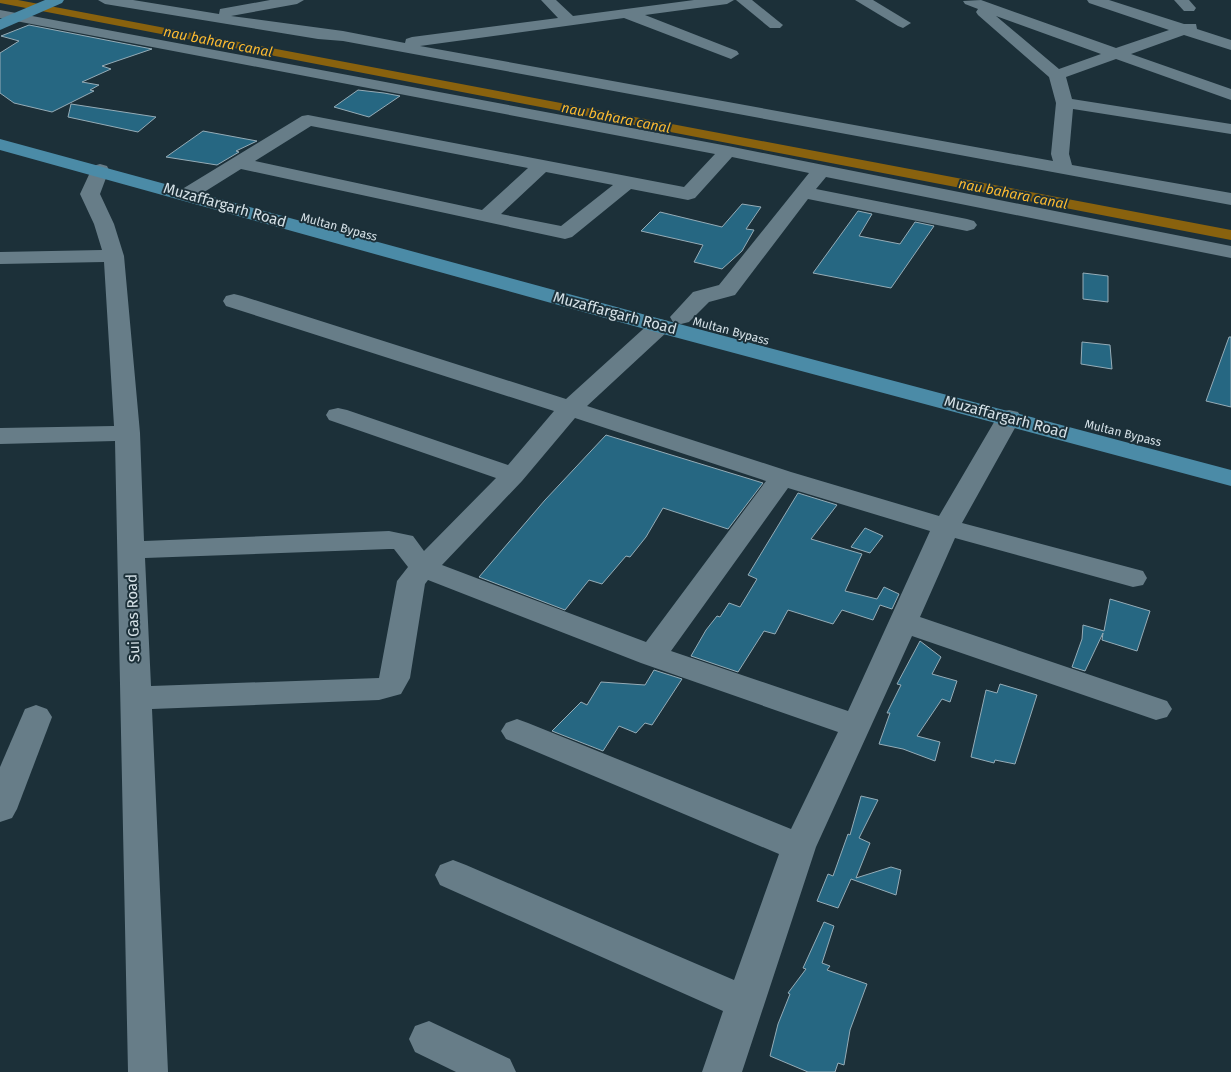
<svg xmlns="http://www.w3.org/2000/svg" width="1231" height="1072" font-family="'Fira Sans',sans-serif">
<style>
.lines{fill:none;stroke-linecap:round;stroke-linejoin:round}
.canal{fill:#89620e;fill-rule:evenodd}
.building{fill:#266782;stroke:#95acb7}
.minor{fill:#677d88;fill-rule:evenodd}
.major{fill:#4b8ba7;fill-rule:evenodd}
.labels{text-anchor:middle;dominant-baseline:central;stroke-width:4;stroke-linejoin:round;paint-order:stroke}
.far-street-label{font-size:12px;fill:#d5e1e7;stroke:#1c3039}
.far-water-label{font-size:14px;font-style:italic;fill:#fdbb31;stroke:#1c3039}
.street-label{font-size:15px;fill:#d5e1e7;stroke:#1c3039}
</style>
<rect width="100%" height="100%" fill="#1c3039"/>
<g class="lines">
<path class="canal" d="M0,0H18L1231,230V240L0,3Z"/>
</g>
<g class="building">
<path d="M29,25L152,49L102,66L111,69L82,82L99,85L90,90L94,91L52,112L14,103L0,93V53L19,41L1,36Z"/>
<path d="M358,90L384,93L400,96L369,117L334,107Z"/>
<path d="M71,104L156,117L138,132L68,117Z"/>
<path d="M203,131L257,141L236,151L239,152L217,165L166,157Z"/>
<path d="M742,204L761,207L746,229L754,230L742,251L722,269L694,262L703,245L641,231L660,212L722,227Z"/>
<path d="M858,211L872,214L859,236L900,244L915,222L934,226L891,288L813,273Z"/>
<path d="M1083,273L1108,276V302L1083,299Z"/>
<path d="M1229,337H1231V407L1206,401Z"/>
<path d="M1082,342L1110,345L1112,369L1081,364Z"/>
<path d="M606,435L763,483L728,529L663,508L646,537L630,557L626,556L602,584L589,580L565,610L479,577L545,500Z"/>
<path d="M798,493L837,505L811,539L862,554L845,591L877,599L884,587L899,594L892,609L880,605L873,620L842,610L833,624L788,610L775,634L764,631L738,672L691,656L706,630L717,616L720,617L729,603L740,607L757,579L748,575Z"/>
<path d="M865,528L883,536L870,553L851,547Z"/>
<path d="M1110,599L1150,611L1137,651L1102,640L1103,633L1085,671L1072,667L1082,639L1083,625L1104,631Z"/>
<path d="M920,641L941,657L932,674L957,681L950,702L942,699L917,736L940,742L935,761L903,749L879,744L890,713H887L901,685L897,684Z"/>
<path d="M654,670L682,679L652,725L645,723L636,733L619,726L603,751L552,731L581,702L587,705L601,682L645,685Z"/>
<path d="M1000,684L1037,695L1015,764L995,760L994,763L971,757L986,690L997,693Z"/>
<path d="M861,796L878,800L859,838L870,843L856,878L891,867L901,870L896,895L851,879L838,908L817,901L828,874L833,876L848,834L850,835Z"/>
<path d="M824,922L834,926L822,963L830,966L827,970L867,984L850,1030L844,1065L838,1063L835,1072H808L770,1056L778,1024L790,994L788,993L806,969L803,968Z"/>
</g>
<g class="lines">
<g class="minor">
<path d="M98,0H133L219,14L220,9L270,0H304L297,4L231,16L343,31L405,43L406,39L412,37L558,18L541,0H556L573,16L694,0H734L727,4L645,15L737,51L739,54L731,59L624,18L420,46L1053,161L1051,154L1056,103L1049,77L978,15L976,12L978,9L965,4L963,1L981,0L1116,48L1169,30L1089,3L1087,0H1109L1184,24H1196L1197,29L1231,40V50L1184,35L1131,54L1231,89V100L1116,59L1066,77L1072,99L1231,124V134L1073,109L1069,154L1072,165L1231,193V205L343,41L318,39L105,4ZM996,16L1101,54L1059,69Z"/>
<path d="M736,0H752L783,25L780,28H770Z"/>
<path d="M855,0H873L911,23L903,28L898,26Z"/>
<path d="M1174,0H1189L1196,8L1194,11H1184Z"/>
<path d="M0,10L728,146L1231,246V258L826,177L816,189L967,219L974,221L977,225L974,229L967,231L808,199L735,295L709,302L689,322L681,324L673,322L670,317L693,292L719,285L809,173L732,157L695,198L688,200L631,189L572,237L565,239L241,169L193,199H179L176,195L179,191L302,116L308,115L684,187L715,154L0,18ZM311,126L528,168L482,210L255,161ZM546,172L613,185L561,226L501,214Z"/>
<path d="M100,164L107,166L109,170L100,194L114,224L124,256L140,433L144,541L389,531L413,536L424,551L496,478L329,420L326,415L329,410L338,408L347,410L508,465L554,411L226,306L223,301L226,296L234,294L242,296L566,399L652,321L660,319L668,321L671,326L668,331L587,406L791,472L939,516L1000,412L1009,410L1018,412L1021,417L962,523L1143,571L1147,578L1143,585L1133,587L955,538L920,617L1167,701L1172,709L1167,717L1156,720L912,636L816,847L742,1072H702L723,1011L440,885L435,875L440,865L453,860L466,865L734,980L779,854L506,739L501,731L506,723L517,719L528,723L791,829L838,732L641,663L428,580L425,584L410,678L401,694L379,700L152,709L168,1072H128L115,441L0,444V428L114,426L104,262L0,264V252L102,250L94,224L80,194L93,166ZM575,418L766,481L646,642L442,565L522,481ZM788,488L930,531L848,711L671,651ZM389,549H394L408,567L397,581L379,678L151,686L145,558Z"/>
<path d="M36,705L47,709L52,717L17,809L12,818L0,822V767L25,709Z"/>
<path d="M429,1021L510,1059L516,1072H456L415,1052L409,1039L415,1026Z"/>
</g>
<g class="major">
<path d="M45,0H64L62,3L0,30V19Z"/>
<path d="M0,139L668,321L1231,470V486L652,331L0,150Z"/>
</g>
</g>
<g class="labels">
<g class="far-street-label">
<text transform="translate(339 227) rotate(15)">Multan Bypass</text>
<text transform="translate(731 331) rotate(15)">Multan Bypass</text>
<text transform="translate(1123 433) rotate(14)">Multan Bypass</text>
</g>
<g class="far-water-label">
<text transform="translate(218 42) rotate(11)">nau bahara canal</text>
<text transform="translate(616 118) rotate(11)">nau bahara canal</text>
<text transform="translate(1013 194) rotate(11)">nau bahara canal</text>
</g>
<g class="street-label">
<text transform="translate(225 205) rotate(16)">Muzaffargarh Road</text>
<text transform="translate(615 313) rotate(15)">Muzaffargarh Road</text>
<text transform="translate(1006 417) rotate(15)">Muzaffargarh Road</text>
<text transform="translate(133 618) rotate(-92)">Sui Gas Road</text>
</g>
</g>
</svg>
